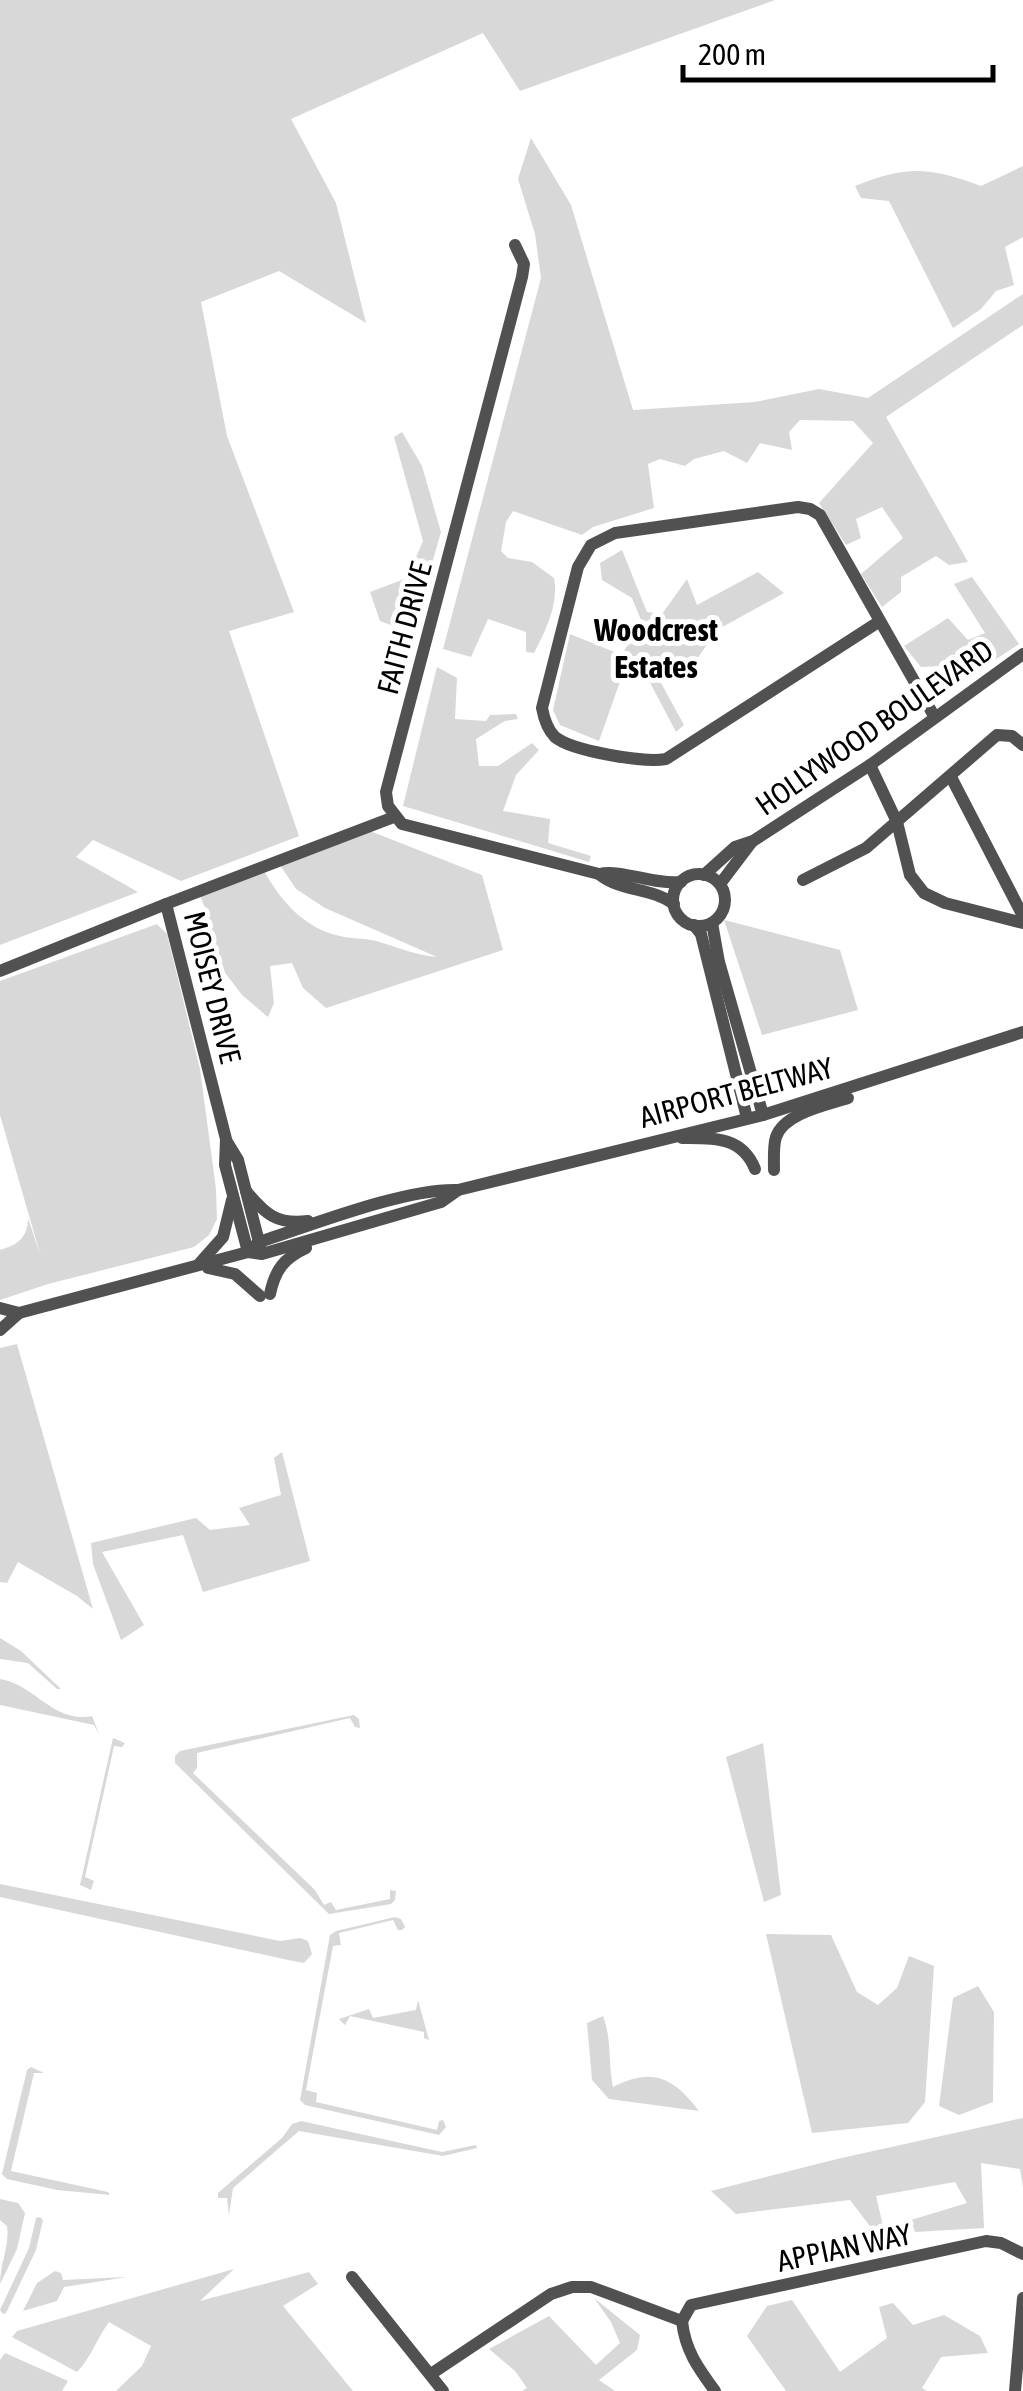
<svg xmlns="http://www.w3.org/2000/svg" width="1023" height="2391" font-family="'Asap Condensed',sans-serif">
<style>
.green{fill:#d8d8d8}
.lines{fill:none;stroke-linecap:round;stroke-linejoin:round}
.minor{stroke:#515151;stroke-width:12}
.labels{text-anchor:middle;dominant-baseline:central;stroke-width:10;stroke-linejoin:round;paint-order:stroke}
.street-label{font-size:30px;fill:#000;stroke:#fff}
.neighbourhood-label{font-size:32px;font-weight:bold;fill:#000;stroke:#fff}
</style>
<rect width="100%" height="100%" fill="#fff"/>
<g class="green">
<path d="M0,0H775L520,91L483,33L291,119L336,203L366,323L279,271L201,302L227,436L294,612L229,631L299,836L181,881L93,840L76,857L138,892L0,945Z"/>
<path d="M531,138L571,205L633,410L755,402L819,389L868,398L1023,294V325L886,417L968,562L949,565L936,556L901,577V592L882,607L861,574L903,538L882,507L856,519L861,538L846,545L819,503L873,443L853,421L800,420L789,432L792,450L760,443L747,463L724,451L694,459L685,466L660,459L648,464L654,508L593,527L582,535L513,511L506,522L501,551L508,558L532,562L554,578C559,604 546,630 534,653L526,652V632L488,619L471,657L443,649L541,278L535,234L518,179Z"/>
<path d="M1023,166V237L1005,247L1014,285L996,291L981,309L953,328L889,201L861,198L855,186C907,165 929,167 981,186Z"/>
<path d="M402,432L422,466L441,532L412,633L380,621L370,592L407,578L423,541L394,437Z"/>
<path d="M622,550L647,612L662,614L687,579L697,605L758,572L784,593L717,630L693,665L665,656L654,670L684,725L676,732L646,675L622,676L599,741L560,725L553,710L570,634L622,655L641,620L632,598L602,580L600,563Z"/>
<path d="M972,577L1019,644L964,680L944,666L921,667L904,646L948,618L968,640L985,633L954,584Z"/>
<path d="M437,667L457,678L455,719L486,721L490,715L516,714L518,719L505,721L476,739L479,766H498L532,743L539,750L516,775L503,811L550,819L548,843L591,856L589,862L403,806Z"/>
<path d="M370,831L482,875L503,950L326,1008L303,988L292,963L270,966L274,1003L268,1017L242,995L197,936L207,913L197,888L262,867C277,896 302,927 336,935C349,939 363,938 376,941C397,947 415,955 437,957L325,908L296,889L280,865Z"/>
<path d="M724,920L840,950L858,1010L762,1035Z"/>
<path d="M157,924L167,934L200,1069L216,1189L217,1219L209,1235L194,1247L48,1284L0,1300V1250C17,1245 28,1238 28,1218L41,1257L0,1115V981Z"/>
<path d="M17,1344L93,1609L77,1596L18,1562L7,1583L0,1582V1348Z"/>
<path d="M282,1452L310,1561L203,1592L183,1535L102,1552L144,1625L121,1640L93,1564L91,1543L196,1518L210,1530L250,1525L239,1508L281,1495L274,1458Z"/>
<path d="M0,1638L21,1651L61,1689H57L28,1663L0,1659Z"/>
<path d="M0,1679C34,1684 54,1724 92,1716L99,1734L94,1725L0,1705Z"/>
<path d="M354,1715L359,1719L360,1728L355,1727L350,1718L197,1753V1768L193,1773L315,1890L324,1905L331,1902L336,1910L390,1899V1890L396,1891L395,1900L391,1904L329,1914L175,1763V1756L180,1751Z"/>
<path d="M113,1738L125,1743L122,1747L114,1746L85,1877L94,1881L91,1890L80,1885Z"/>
<path d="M763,1743L781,1895L764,1902L726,1757Z"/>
<path d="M0,1884L280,1941L300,1938L308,1941L312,1954L304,1963L288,1960L0,1897Z"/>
<path d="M395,1917L401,1919L405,1927L402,1930H398L393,1920L339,1933L341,1945L333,1946L306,2090L317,2093L316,2102L437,2130L439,2121L443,2120L446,2127L439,2135L305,2105L300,2100L330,1935L336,1931Z"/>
<path d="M766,1934L831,1935L857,1992L878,2005L897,1988L909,1956L934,1966L925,2102L908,2123L812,2133Z"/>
<path d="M978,1986L994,2012L993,2102L959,2115L939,2106L953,1998Z"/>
<path d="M418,2000L429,2040L424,2038V2032L350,2016L345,2025L339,2019L369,2009L373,2018L416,2010Z"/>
<path d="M603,2016C612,2039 608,2063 613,2087C652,2067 673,2077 699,2111L609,2099L592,2080L587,2023Z"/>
<path d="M31,2067L44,2073H34L11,2171L108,2192L110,2195L57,2190L7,2179L2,2174L27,2070Z"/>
<path d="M1023,2118V2187L1020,2169L981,2163L984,2228L915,2232L911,2220L967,2203L955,2182L876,2196L884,2230L879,2238L850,2200L736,2214L711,2191L837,2159Z"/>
<path d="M301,2121L442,2152L476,2145L477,2148L443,2156L299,2131L233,2188L229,2215L227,2198H218V2193L282,2138L292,2124Z"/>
<path d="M0,2199L18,2203L25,2213L17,2249L0,2284C0,2264 10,2244 7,2226L0,2220Z"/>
<path d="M40,2217L43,2220L36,2250L6,2313L3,2314L0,2310L29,2248L36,2218Z"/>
<path d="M234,2269L200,2301L309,2272L318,2284L283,2306L353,2391H116L142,2366L151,2346L109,2322C97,2338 91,2358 77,2372L12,2337L17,2331Z"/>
<path d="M55,2271L61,2273L63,2280L127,2277L64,2287L57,2301L23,2311L37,2283Z"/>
<path d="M594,2298L640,2335L637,2350L599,2380L615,2391H522L527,2388L515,2371L489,2349L549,2316L596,2365L620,2343L611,2322Z"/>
<path d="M792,2300L840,2372L887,2338L879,2307L893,2303L913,2325L944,2315L980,2336L988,2353L941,2357L922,2388L927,2391H786L747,2336L767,2306Z"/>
<path d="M5,2353L68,2381L62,2391H0V2360Z"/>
</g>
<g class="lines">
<g class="minor">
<path d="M515,245L524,264L522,277L386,792L388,806L402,824L599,874"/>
<path d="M880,621L666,759C644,763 572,751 555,737C547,729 544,719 542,708L578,567L591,545L615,533L798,507L810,509L820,515L934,716"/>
<path d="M870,765L897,822L910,875L924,893L945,903L1023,923"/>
<path d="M951,777L1023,916"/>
<circle cx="699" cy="900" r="26"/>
<path d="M704,875L735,847L753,841L870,765L1023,654"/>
<path d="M803,880L866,848L997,735L1012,736L1023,745"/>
<path d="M720,884L751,843"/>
<path d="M166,904L394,817"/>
<path d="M674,904C651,887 621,892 599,874C623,869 652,885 681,882"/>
<path d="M712,923L719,962L763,1115"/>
<path d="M694,925L701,934L747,1118"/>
<path d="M0,971L166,904L226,1139L225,1165L248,1252"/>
<path d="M682,1138C713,1138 742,1136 755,1169"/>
<path d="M227,1142L238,1160L260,1246"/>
<path d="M774,1170C774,1160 773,1146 776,1137C784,1113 827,1105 848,1098"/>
<path d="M246,1191C265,1214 277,1225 308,1221"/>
<path d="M248,1252L259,1242C312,1225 405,1188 458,1190L763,1115L1023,1032"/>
<path d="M199,1264L223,1237L232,1200"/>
<path d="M208,1268L235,1274L260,1296"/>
<path d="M270,1294C275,1270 284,1258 306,1248"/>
<path d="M0,1308L19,1313L248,1252L262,1254L441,1202L458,1190"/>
<path d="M0,1330L19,1313"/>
<path d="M352,2277L443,2391"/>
<path d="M682,2321L691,2305L986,2241L1001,2243L1023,2254"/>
<path d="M682,2321C685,2350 698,2368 715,2391"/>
<path d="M431,2374L551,2294L572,2287H591L682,2321"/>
<path d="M1015,2391L1023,2298"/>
</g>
</g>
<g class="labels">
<g class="street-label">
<text transform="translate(404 628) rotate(-75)">FAITH DRIVE</text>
<text transform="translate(874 727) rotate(-35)">HOLLYWOOD BOULEVARD</text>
<text transform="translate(213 987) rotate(76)">MOISEY DRIVE</text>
<text transform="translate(736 1092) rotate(-15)">AIRPORT BELTWAY</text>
<text transform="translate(844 2247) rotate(-12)">APPIAN WAY</text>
</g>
<g class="neighbourhood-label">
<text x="656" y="629">Woodcrest<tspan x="656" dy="37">Estates</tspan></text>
</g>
</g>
<path d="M683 65v15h310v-15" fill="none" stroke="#000000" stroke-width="5"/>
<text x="698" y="65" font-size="30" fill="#000000" stroke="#ffffff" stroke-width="8" paint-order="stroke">200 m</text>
</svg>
